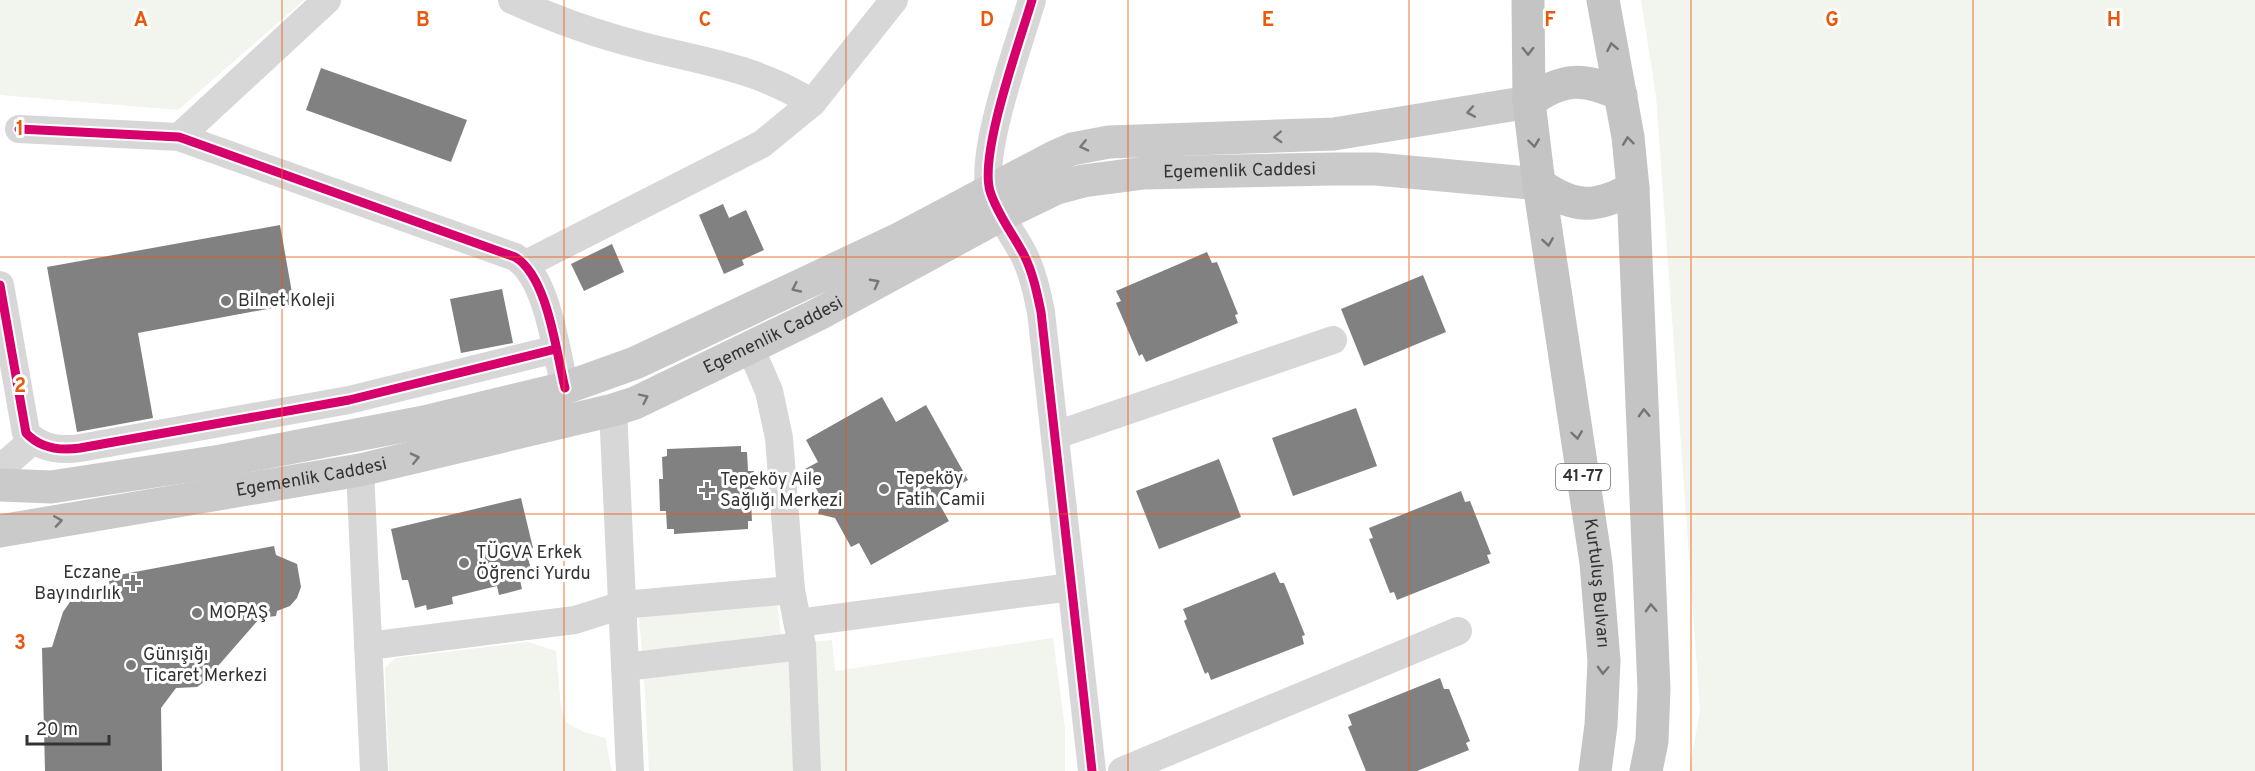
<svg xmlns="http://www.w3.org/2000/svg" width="2255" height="771" font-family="Overpass,sans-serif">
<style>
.green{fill:#f1f5ed}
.building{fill:#818181}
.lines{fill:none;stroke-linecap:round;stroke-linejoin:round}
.minor{stroke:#d7d7d7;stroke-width:28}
.major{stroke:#cacaca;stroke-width:33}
.highway{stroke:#c4c4c4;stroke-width:33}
.cycleway-casing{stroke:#fff;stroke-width:13}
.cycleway{stroke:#d6006c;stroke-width:9}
.oneway{stroke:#747474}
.oneway2{stroke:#777}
.grid{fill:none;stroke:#e8590c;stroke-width:1.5;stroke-opacity:0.55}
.poi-dot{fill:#7a7a7a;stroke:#fff;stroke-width:2}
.labels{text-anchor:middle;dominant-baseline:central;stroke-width:6;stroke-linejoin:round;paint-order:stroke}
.shield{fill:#fff;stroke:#707070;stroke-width:1.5}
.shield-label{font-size:16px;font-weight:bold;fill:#333}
.street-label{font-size:18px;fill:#333;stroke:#fff}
.poi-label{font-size:18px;fill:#333;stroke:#fff;text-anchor:start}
.grid-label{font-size:20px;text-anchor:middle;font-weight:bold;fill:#e8590c;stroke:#fff;stroke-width:6;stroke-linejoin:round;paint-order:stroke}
</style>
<rect width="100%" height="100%" fill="#fff"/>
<g class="green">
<path d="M0,0H304L178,110L0,95Z"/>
<path d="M1641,0H2255V771H1689L1700,711L1656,96Z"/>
<path d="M777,603L781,636L642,651L639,618Z"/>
<path d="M1053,638L1065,728V771H819L811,642L832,640L835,671Z"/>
<path d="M528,642L556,651L561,707L566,722L584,732L605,738L612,771H389L385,668L395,658Z"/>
<path d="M791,661L796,771H649L644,677Z"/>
</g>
<g class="building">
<path d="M321,68L467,120L451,162L306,110Z"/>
<path d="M723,204L729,218L746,210L764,250L742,260L744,265L724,274L699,215Z"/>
<path d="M280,225L294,304L138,333L153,418L77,432L47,267Z"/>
<path d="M612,244L624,272L584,291L571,264Z"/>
<path d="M1207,252L1212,263L1217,262L1238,314L1235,315L1238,323L1146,362L1142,354L1139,356L1116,303L1121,301L1116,291Z"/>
<path d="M1423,275L1446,332L1364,366L1341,309Z"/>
<path d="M502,289L513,343L461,353L450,299Z"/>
<path d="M882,397L896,422L926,405L968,480L936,498L949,521L871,565L859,543L851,547L835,518L818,514L822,499L805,469L818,462L806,440Z"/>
<path d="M1356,408L1377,466L1293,496L1272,438Z"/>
<path d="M741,446V452H747L748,471H754L755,501H751L752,521H748V529L674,534V529H667L666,511H660L659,479H663L662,457L667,456V449Z"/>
<path d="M1219,459L1241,517L1159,549L1136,491Z"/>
<path d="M1461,491L1465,502L1470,501L1491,554L1487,555L1490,563L1397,600L1394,592L1390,593L1369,539L1373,538L1369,528Z"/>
<path d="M521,498L533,548L526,550L533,577L520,580L522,589L499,595L497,586L452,597L453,604L427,610L426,605L415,608L408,580H402L391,529Z"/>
<path d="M274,546L276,555L297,564L301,587L297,598L290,606L277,611L276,616L260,618L204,682L197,687L176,688L161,708L162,771H45L42,648L52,647L63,612L72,599L85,590L110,586L108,577Z"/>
<path d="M1275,572L1280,583H1284L1305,635L1302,636L1304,644L1211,680L1208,672L1205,674L1184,621L1187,619L1183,609Z"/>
<path d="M1440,678L1444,689H1449L1470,741L1466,743L1469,750L1417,771H1366L1348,727L1352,725L1348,715Z"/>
</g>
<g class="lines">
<g class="minor">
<path d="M512,0C554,19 598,35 643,46C704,62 758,68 812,103"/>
<path d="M1032,0C1020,41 979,153 990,191C997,214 1013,234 1024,255C1033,273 1037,293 1041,312L1092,771"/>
<path d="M19,129L179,137L515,257C548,277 556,352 565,388"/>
<path d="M179,137L327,0"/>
<path d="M526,264L762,144L812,103L894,0"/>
<path d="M0,285L26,433C40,448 60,451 80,448L349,400L556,349"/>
<path d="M750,347L769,391L779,438L791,590L802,646L807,771"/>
<path d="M613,410L630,771"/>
<path d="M1056,435L1333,340"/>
<path d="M0,469L33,440"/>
<path d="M360,470L374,771"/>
<path d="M798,623L1071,587"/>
<path d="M368,646L575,620L622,605L791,590"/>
<path d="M625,667L802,646"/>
<path d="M1122,771L1458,631"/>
</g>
<g class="major">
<path d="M0,485L51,487L221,461L424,422L565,388L635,363L897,240L1054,157L1072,149L1109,142L1334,134L1529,102"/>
<path id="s1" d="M0,531L360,470L613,410L635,403L817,315L1001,215L1057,188L1083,181L1144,173L1335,169H1376L1539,184"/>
</g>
<g class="highway">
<path id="s2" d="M1528,0L1529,102L1539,184L1596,563L1604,661L1601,725L1595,771"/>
<path d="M1603,0L1628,137L1633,188L1654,689L1652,741L1646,771"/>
<path d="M1529,102C1562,77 1585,77 1621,95"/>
<path d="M1539,184C1574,209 1596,209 1633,188"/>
</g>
<g class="cycleway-casing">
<g id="cycleway">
<path d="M1032,0C1020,41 979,153 990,191C997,214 1013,234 1024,255C1033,273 1037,293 1041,312L1092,771"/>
<path d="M19,129L179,137L515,257C548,277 556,352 565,388"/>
<path d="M0,285L26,433C40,448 60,451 80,448L349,400L556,349"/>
</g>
</g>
<use href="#cycleway" class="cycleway"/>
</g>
<defs><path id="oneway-chevron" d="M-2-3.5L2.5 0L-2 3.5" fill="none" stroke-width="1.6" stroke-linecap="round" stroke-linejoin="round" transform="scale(1.5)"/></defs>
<g class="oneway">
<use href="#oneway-chevron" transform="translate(1612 47) rotate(-101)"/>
<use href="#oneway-chevron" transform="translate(1528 51) rotate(89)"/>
<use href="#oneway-chevron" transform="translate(1628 141) rotate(-97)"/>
<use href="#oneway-chevron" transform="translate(1534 143) rotate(83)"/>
<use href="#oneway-chevron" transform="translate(1548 242) rotate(81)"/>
<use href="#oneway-chevron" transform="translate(1644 413) rotate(-92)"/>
<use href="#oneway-chevron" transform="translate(1577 435) rotate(82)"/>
<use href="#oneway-chevron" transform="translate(1651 608) rotate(-92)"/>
<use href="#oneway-chevron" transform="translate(1603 670) rotate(92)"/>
</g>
<g class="oneway2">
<use href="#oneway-chevron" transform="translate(1471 112) rotate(170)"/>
<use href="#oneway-chevron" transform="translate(1278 137) rotate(177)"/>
<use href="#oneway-chevron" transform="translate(1084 146) rotate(167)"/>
<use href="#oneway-chevron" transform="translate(875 283) rotate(-28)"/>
<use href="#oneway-chevron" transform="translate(796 288) rotate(155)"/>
<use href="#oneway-chevron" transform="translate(644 398) rotate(-26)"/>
<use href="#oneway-chevron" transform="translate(415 458) rotate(-13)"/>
<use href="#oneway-chevron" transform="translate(58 521) rotate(-9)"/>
</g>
<path class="grid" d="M282,0V771M564,0V771M846,0V771M1128,0V771M1409,0V771M1691,0V771M1973,0V771M0,257H2255M0,514H2255"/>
<g class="poi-dot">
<circle cx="226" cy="301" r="6"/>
<circle cx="884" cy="489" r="6"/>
<path d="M704 481h6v6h6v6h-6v6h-6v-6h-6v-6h6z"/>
<circle cx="464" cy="563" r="6"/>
<path d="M130 574h6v6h6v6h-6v6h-6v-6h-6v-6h6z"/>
<circle cx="197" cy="613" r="6"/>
<circle cx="131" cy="665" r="6"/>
</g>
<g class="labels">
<rect class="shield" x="1556" y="464" width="54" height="26" rx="4.5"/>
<g class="shield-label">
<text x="1583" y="477">41-77</text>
</g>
<g class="street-label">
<text stroke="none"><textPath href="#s1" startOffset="1306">Egemenlik Caddesi</textPath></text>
<text stroke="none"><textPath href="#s1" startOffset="802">Egemenlik Caddesi</textPath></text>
<text stroke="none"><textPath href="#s1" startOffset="316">Egemenlik Caddesi</textPath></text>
<text stroke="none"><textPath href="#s2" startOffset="588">Kurtuluş Bulvarı</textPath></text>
</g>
<g class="poi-label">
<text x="238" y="301">Bilnet Koleji</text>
<text x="896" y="479">Tepeköy<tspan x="896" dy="21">Fatih Camii</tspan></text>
<text x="720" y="480">Tepeköy Aile<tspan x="720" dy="21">Sağlığı Merkezi</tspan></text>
<text x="476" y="553">TÜGVA Erkek<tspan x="476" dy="21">Öğrenci Yurdu</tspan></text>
<text x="121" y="573" text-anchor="end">Eczane<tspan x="121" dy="21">Bayındırlık</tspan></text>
<text x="209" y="613">MOPAŞ</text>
<text x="143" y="655">Günışığı<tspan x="143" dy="21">Ticaret Merkezi</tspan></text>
</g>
</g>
<g class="grid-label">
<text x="141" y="26">A</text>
<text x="423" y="26">B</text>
<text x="705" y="26">C</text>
<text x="987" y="26">D</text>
<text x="1268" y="26">E</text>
<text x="1550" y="26">F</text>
<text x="1832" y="26">G</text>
<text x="2114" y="26">H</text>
<text x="20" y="135">1</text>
<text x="20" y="392">2</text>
<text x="20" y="649">3</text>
</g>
<path d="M27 735v9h82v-9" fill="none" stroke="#333333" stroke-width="3"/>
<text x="36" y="735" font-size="18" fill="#333333" stroke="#ffffff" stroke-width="4.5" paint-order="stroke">20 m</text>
</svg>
